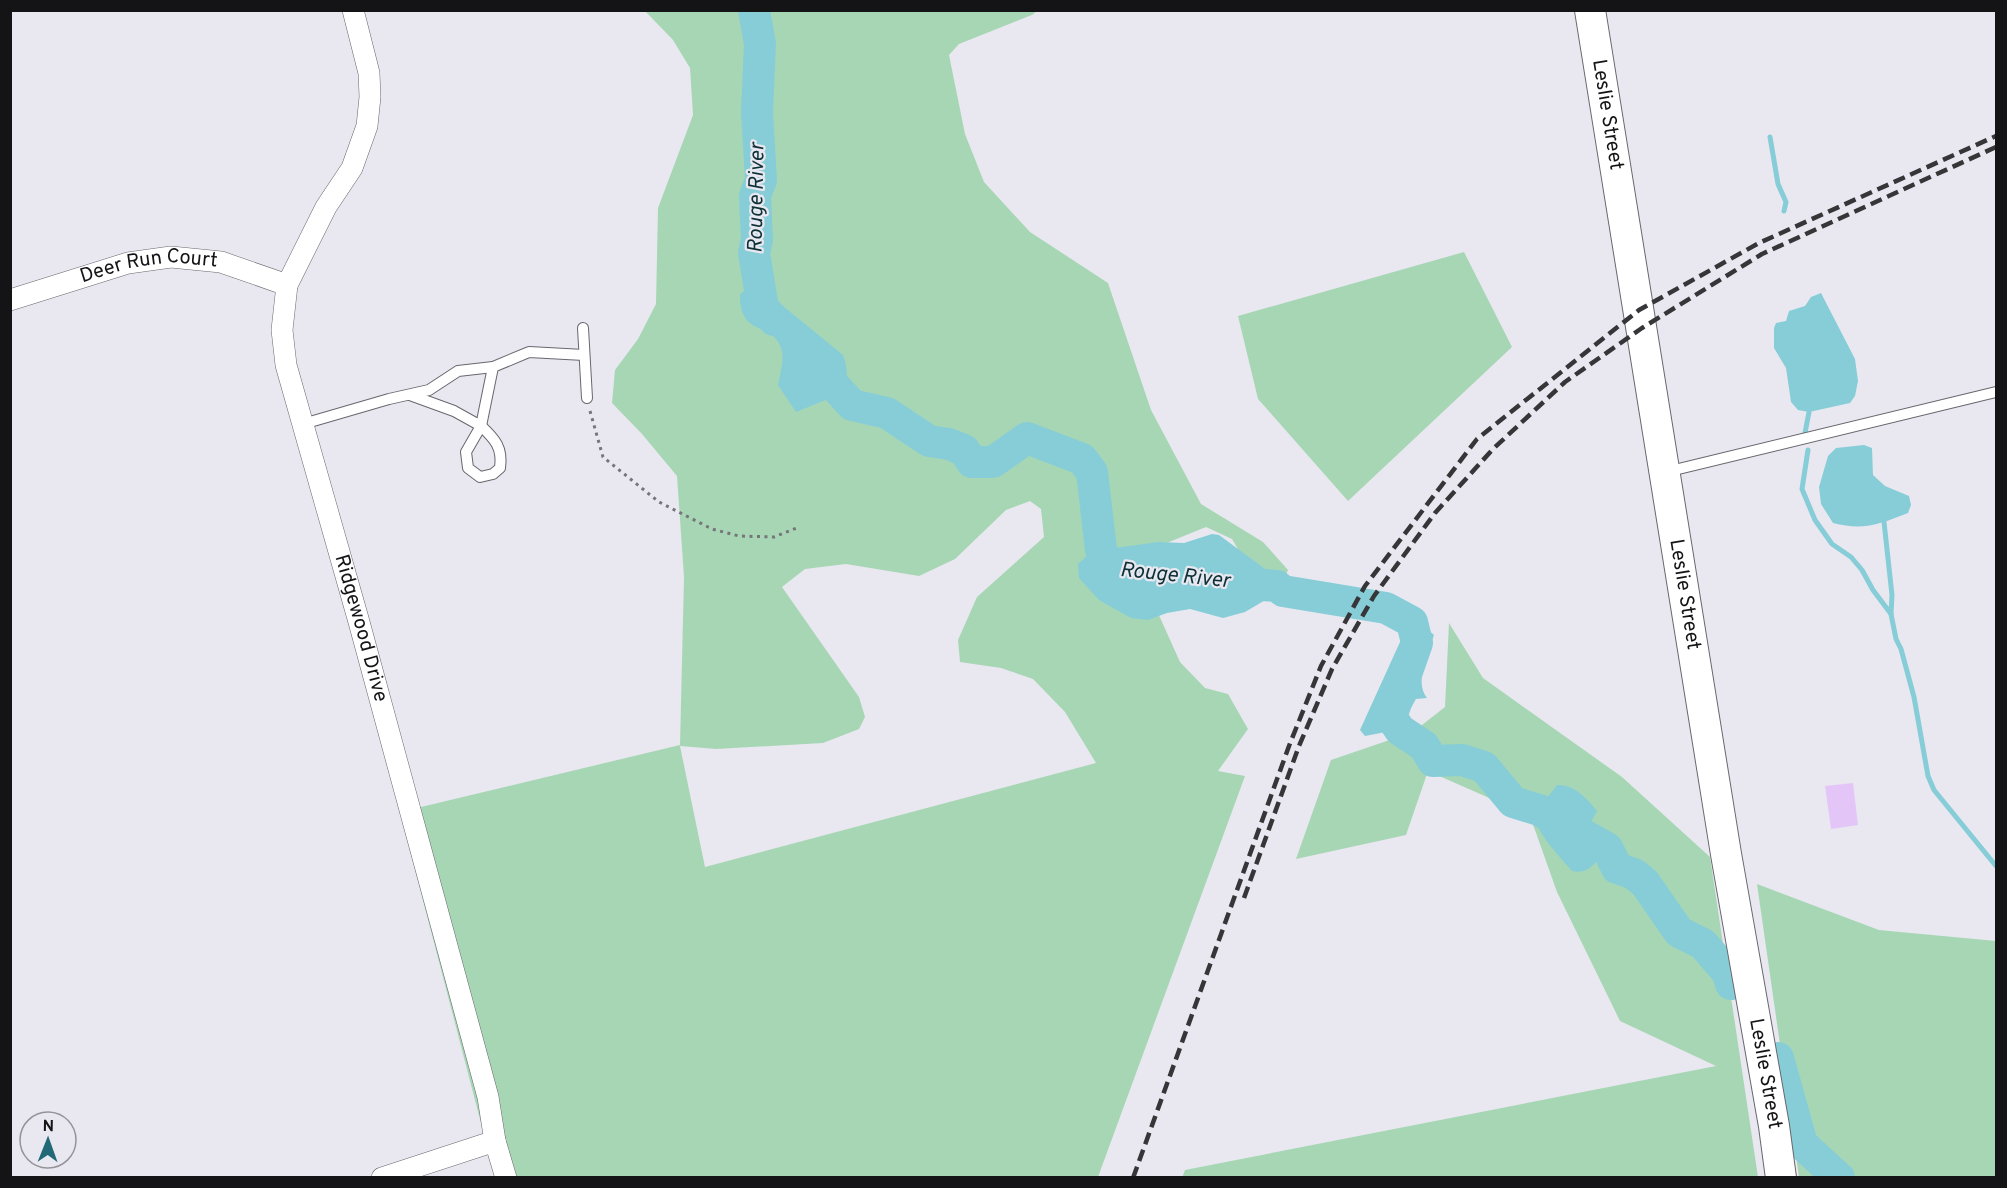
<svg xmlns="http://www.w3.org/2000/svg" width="2007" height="1188" font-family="Overpass,sans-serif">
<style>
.green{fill:#a7d6b5;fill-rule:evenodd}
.water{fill:#86cdd8}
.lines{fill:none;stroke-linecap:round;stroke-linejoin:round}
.stream{stroke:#86cdd8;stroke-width:5}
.river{stroke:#86cdd8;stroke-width:32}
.building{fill:#e3c6f7}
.lane-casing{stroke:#68676e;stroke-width:12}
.street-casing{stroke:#68676e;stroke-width:22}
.secondary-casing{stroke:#68676e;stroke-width:32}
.path{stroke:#76757a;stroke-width:3;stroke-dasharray:3 4.5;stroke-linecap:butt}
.lane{stroke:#fff;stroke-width:10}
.street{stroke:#fff;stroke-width:21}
.secondary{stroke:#fff;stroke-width:30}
.rail{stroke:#363639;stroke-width:4.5;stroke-dasharray:12 6;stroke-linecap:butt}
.labels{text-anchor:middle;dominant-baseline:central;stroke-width:4.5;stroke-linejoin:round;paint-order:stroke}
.street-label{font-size:20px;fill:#141416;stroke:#e9e8f0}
.water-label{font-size:21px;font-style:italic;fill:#0d3136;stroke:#e9e8f0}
</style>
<rect width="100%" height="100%" fill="#e9e8f0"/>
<g class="green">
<path d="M645,11H1037L1032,15L959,44L949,55L965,134L984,182L1030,232L1108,283L1151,410L1201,504L1263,542L1288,570L1280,589L1245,561L1232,539L1206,527L1142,553L1106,589L1140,619L1158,613L1180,662L1205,688L1228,694L1248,729L1218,771L1245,776L1098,1177H495L400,812L680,745L684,577L677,476L642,434L612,403L615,370L638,339L656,304L658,208L693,115L690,68L673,40ZM1030,501L1041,509L1044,537L977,597L958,640L960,662L1001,668L1033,679L1065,712L1096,763L705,867L680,746L716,749L823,743L859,729L865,717L859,697L782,587L805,569L846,564L919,576L955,559L1006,510Z"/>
<path d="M1464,252L1512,347L1348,501L1258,399L1238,316Z"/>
<path d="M1449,623L1483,678L1622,777L1710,857L1758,1177L1182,1178L1185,1170L1716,1066L1620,1021L1557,892L1530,816L1428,771L1406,835L1296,859L1331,760L1413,732L1445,707Z"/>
<path d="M1757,884L1879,930L1996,941V1177H1799Z"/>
</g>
<g class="water">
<path d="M757,282L767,293L843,355C848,368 848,380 843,393L796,412L778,385C780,375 784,361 782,351C774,320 739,339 740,294Z"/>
<path d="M1821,293L1855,359L1858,381L1855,396L1850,403L1809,412L1798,410L1791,402L1786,368L1774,348V328L1776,323L1786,321L1789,311L1805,306L1811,297Z"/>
<path d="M1864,445L1872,448L1873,475L1885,486L1909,496L1911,505L1908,513C1880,524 1863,531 1833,523L1821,504L1819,487L1828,456L1836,448Z"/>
<path d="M1212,534L1219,535L1280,580L1267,599L1245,612L1223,618L1190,609L1167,613L1148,620L1131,618L1099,600L1079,578L1078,564L1091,552L1101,550L1158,542L1184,543Z"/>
<path d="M1417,620L1434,635C1428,654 1414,681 1427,698L1416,699L1400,727V730L1396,734L1391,731L1365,736L1360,730L1405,631L1412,622Z"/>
<path d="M1557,785C1575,784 1587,799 1597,811L1591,822L1603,841L1605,848C1596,862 1590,875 1572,871C1563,860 1534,831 1536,817C1538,806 1551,794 1557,785Z"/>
</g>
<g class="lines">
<g class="stream">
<path d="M1770,137L1778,184L1786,202L1784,211"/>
<path d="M1805,433L1809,412"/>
<path d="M1808,450L1802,489L1815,520L1832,544L1851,557L1862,570L1873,590L1891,614"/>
<path d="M1884,522L1892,595L1891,614L1896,639L1901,649L1914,697L1928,776L1934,790L1996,866"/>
<path d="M1400,727V730"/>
</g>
<g class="river">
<path d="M754,10L760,44L757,112L761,180L755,196L757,240L754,253L763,308L774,320"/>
<path d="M812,361L852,405L887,413L929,441L949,444L964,450L972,462H993L1027,438L1082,459L1092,472L1101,550L1113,574L1127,576"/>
<path d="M1234,583L1277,586L1283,591L1386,608L1412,622L1417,643L1391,717L1400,730L1424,746L1433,761L1462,760L1484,767L1513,802L1539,810L1607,848L1617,868L1634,874L1645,883L1679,932L1703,944L1728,973L1731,984"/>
<path d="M1778,1058L1802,1144L1839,1178"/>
</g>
</g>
<path class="building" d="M1853,783L1858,825L1831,829L1825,786Z"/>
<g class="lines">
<g class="lane-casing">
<g id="lane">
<path d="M583,328L587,398"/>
<path d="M410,395L454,411L481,426L493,367"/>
<path d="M303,424L389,399L429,390L458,371L493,367L529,352L584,355"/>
<path d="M481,426C495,439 503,448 500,468L493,474L480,477L468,468L466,452Z"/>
<path d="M1666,472L1996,392"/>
</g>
</g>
<g class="street-casing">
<g id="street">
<path id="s1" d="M353,10L369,73L370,97L367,126L352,168L326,207L287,285L282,330L286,365L359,622L488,1097L495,1141L506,1178"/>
<path id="s2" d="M10,300L128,263L171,257L221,262L287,285"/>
<path d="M382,1178L495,1141"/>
</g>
</g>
<g class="secondary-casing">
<g id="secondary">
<path id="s3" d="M1590,10L1726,854L1774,1126L1781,1178"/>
</g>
</g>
<path class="path" d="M590,411L603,457L659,502L712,529L739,536L774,537L799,527"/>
<use href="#lane" class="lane"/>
<use href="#street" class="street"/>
<use href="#secondary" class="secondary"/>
<g class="rail">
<path d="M1244,898L1299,746L1332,669L1374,596L1435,513L1493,449L1565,382L1642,328L1762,254L1996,147"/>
<path d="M1133,1178L1289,746L1321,666L1365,586L1477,439L1639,310L1759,243L1996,136"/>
</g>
</g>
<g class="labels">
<g class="street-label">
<text stroke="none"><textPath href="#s3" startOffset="106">Leslie Street</textPath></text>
<text stroke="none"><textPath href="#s2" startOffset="144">Deer Run Court</textPath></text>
<text stroke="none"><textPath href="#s3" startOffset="592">Leslie Street</textPath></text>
<text stroke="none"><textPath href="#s1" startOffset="651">Ridgewood Drive</textPath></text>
<text stroke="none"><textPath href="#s3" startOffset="1078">Leslie Street</textPath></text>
</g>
<g class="water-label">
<text transform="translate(757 198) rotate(-89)">Rouge River</text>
<text transform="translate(1175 576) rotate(6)">Rouge River</text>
</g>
</g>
<rect width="2007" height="1188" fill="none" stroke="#141416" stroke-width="24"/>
<g transform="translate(48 1140) rotate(1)"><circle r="28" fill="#e9e8f0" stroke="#949399" stroke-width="1.5"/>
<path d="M0-4.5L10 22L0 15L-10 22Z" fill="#216976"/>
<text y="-9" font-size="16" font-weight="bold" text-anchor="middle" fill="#141416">N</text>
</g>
</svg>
